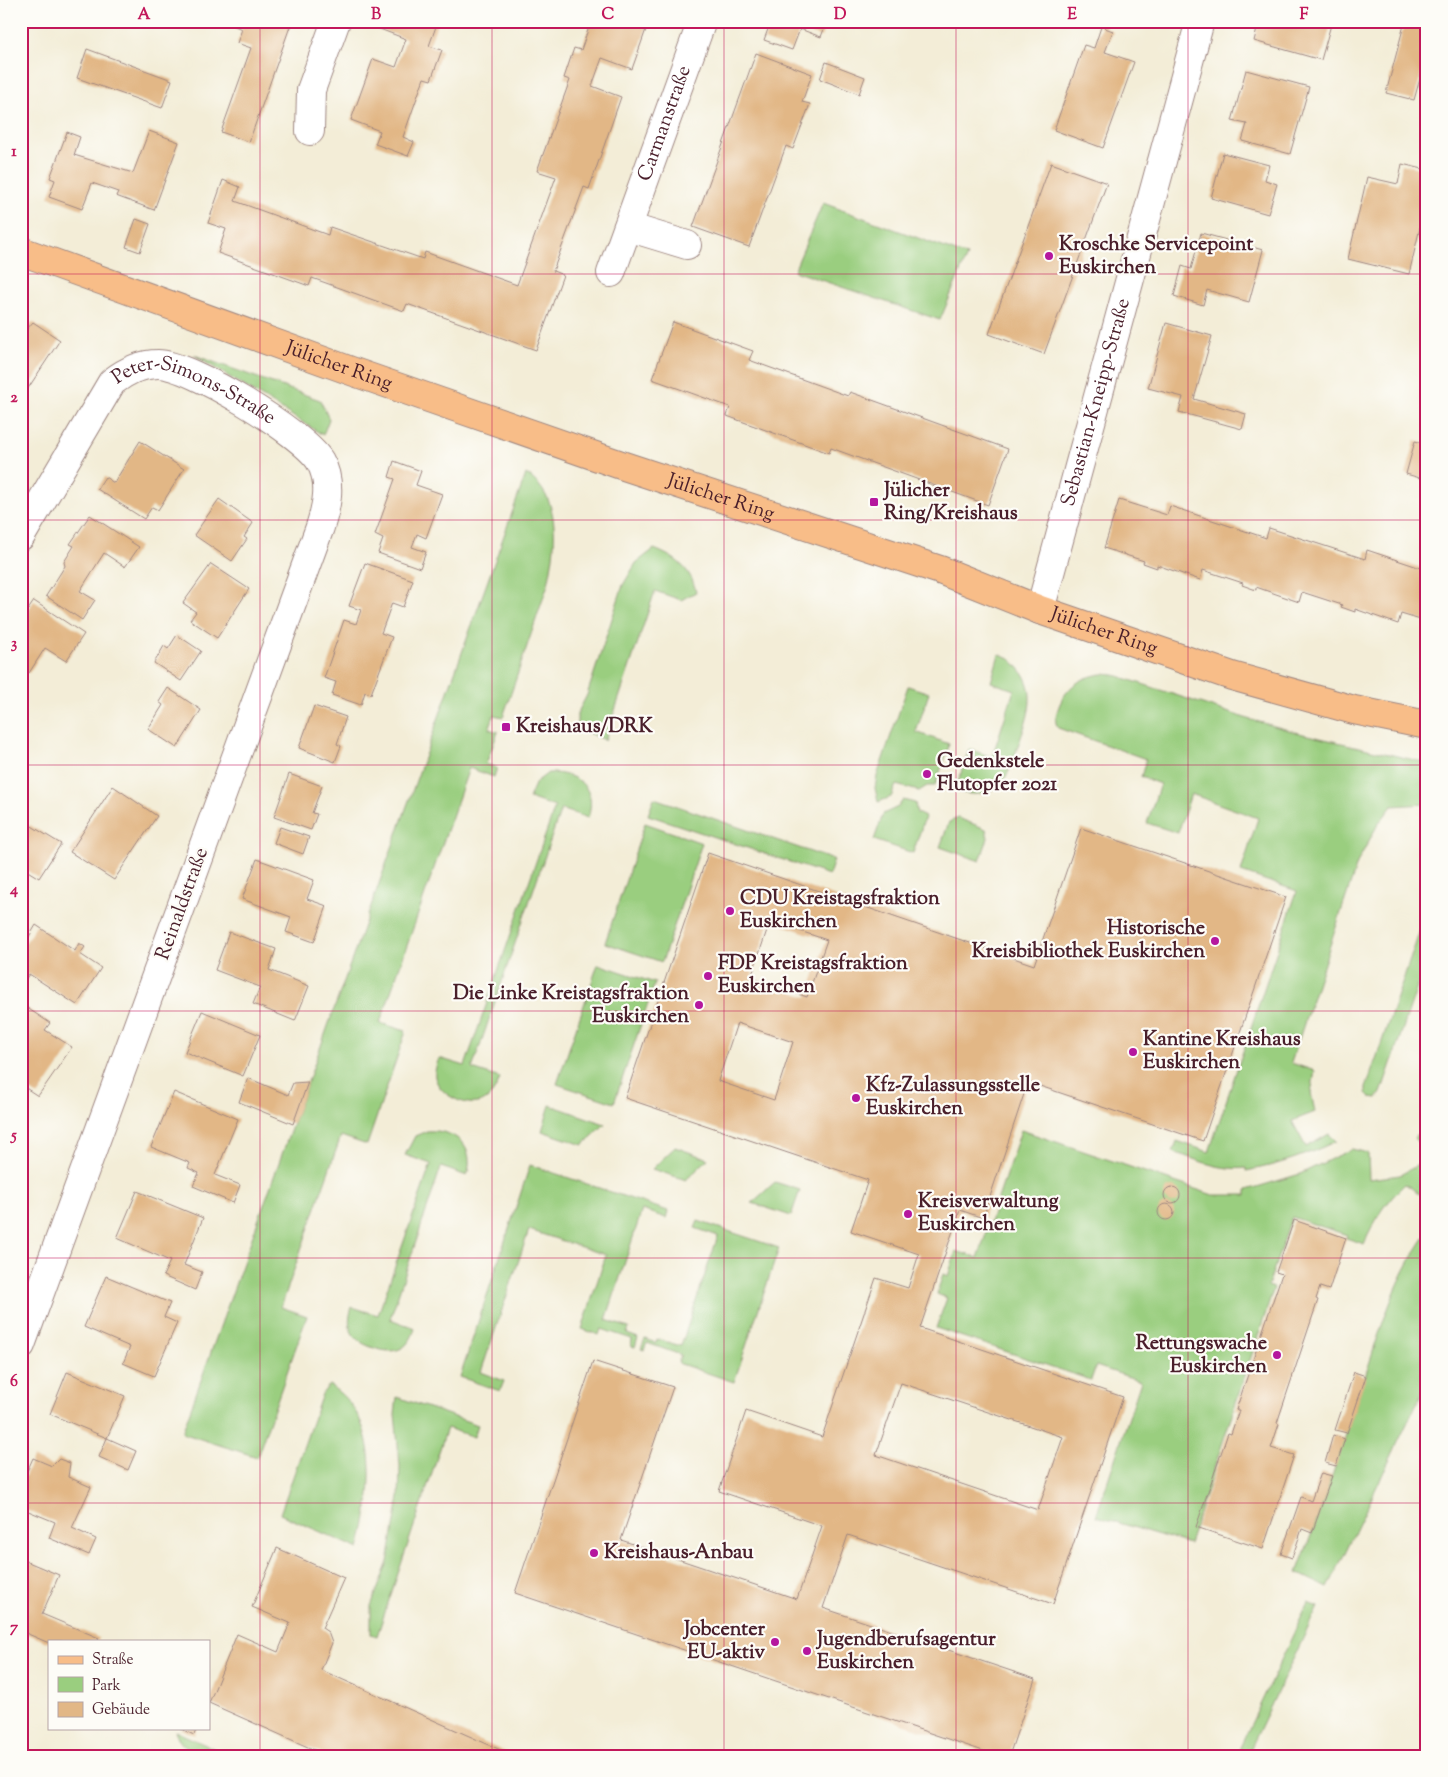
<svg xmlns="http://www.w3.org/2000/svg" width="1448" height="1777" font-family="'Sorts Mill Goudy',serif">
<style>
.green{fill:#9ace7f;stroke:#727655}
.building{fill:#e2b786;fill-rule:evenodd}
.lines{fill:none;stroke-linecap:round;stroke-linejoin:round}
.minor-casing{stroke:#9e8681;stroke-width:30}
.major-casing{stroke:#9e8681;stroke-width:30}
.minor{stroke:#fff;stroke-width:28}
.major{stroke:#f8bd88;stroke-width:28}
.grid{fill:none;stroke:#c2185b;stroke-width:1;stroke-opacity:0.55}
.poi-dot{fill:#b5179e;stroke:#fdfcf7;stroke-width:2}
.labels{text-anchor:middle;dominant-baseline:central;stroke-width:4.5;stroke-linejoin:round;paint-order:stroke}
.street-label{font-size:20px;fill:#4a1f2b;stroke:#fdfcf7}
.poi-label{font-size:20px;font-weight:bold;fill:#4a1f2b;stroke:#fdfcf7;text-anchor:start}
.neatline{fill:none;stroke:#c2185b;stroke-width:2}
.grid-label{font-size:16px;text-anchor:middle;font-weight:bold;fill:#c2185b}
</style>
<rect width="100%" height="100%" fill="#fdfcf7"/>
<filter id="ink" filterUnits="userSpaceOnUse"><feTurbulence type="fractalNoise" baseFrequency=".02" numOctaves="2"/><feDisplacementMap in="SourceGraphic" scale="10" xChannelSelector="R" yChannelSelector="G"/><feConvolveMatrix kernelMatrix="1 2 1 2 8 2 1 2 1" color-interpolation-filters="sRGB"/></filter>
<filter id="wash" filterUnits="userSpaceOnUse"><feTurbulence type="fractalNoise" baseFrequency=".0096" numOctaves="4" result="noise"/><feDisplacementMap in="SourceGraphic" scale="20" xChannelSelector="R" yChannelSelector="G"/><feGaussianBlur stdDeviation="1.12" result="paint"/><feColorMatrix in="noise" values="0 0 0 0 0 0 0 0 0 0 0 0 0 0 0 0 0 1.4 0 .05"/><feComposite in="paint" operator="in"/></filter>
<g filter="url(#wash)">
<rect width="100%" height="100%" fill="#f3edd7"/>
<g class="green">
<path d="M823,203L967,256L940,320L794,271Z"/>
<path d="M194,355L320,400L329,419L323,435Z"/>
<path d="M526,474C563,497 556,548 548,584L503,717L494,715L489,729L498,732L486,764L497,768L494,777L469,768L380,1023L406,1031L367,1145L341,1136L281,1307L307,1316L257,1457L182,1433Z"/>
<path d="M654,549C675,557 691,568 696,592L681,600L655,591L605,740L577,728V714L587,695L623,585L636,563Z"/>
<path d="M999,654C1007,656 1013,661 1018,667C1039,691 1028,717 1019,743C1012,762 1009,783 989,791C978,796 967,794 955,791L969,749L992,757L1014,690L991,682Z"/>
<path d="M1102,674L1115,675L1245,718L1303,734L1427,763V804L1392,806L1377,826L1358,861L1291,1063L1315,1071L1311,1093L1315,1112L1292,1121L1306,1147L1329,1134L1336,1141C1307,1155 1279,1165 1246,1171V1168C1220,1171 1198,1160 1173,1152L1177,1141L1209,1152L1297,891L1241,872L1258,818L1191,794L1178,833L1147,823L1160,784L1141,777L1146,759L1058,728C1054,721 1056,716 1058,709C1065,688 1080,677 1102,674Z"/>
<path d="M908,686L929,693L916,732L949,744L948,749L935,786H927L919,791L896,785L891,797L878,802L875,788L877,776Z"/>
<path d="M548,773C577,772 598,788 588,818L561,809L472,1069L500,1078C497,1086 494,1093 487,1099C471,1111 439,1096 435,1077C434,1071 437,1064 439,1058L465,1066L555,807L529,798L536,782Z"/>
<path d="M654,798L834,860L829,875L648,815Z"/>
<path d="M903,800L915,803L917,813L925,817L913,853L874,840L883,814L898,807Z"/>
<path d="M958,818L986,829L988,838L980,861L940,847L949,822Z"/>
<path d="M645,823L702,843L662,962L605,943Z"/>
<path d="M1427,910V958L1381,1093L1377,1098L1370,1097L1366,1093V1088Z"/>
<path d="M598,964L655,983L614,1103L557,1084Z"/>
<path d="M550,1105L605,1124L583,1145L542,1131Z"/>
<path d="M1427,1124V1152L1414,1138Z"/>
<path d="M1021,1130L1213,1195H1247V1190L1300,1174L1352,1149L1368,1153L1369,1179L1400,1175L1427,1160V1195L1420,1194L1405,1184C1387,1201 1374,1221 1364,1244L1346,1238L1347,1235L1292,1217L1268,1286L1274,1288L1189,1544L1096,1516L1141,1381L1096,1366L1091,1380L936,1328L947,1298L937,1294L943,1274L948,1276L956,1251L978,1258Z"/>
<path d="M427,1131C456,1129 476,1147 467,1176L441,1167L390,1319L415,1328C409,1350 395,1355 374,1348C352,1341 345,1328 352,1307L378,1315L431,1164L405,1155L415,1136Z"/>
<path d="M675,1147L708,1159L686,1180L652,1169Z"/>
<path d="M530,1165L668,1211L666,1218L642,1210L606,1320L629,1328L627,1334L638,1338L635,1347L631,1346L632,1339L601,1329L599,1335L582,1329L606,1255L529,1230L481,1372L504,1381L500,1391L460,1377Z"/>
<path d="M775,1182L800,1190L791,1216L752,1203Z"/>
<path d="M698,1221L779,1248L734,1382L678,1363L681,1355L647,1343L644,1350L641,1349L645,1339L656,1343L657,1339L681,1346L718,1236L695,1228Z"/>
<path d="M1427,1234V1382L1328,1588L1297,1573C1319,1515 1339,1457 1358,1398C1377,1342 1392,1281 1427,1234Z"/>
<path d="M329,1385C383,1418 373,1495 359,1549L280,1514L322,1394Z"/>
<path d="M397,1397L478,1425L474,1437L447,1428L377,1636L371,1634V1606L388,1562L399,1498L400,1466L395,1414Z"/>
<path d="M1308,1603L1318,1607L1247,1756H1236Z"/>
<path d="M175,1731L230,1756C210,1756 182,1756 175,1731Z"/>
</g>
<g id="blocks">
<g class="building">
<path d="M234,21H292L249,142L221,132L251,48L237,43L242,29L232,25Z"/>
<path d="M380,21H438L429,46L442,50L431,80L424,78L403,137L414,142L408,156L375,144L380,131L351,120L373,59L396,67L406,39L377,28Z"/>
<path d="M591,21H649L632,69L602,58L592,86L621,97L589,189L584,187L553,271L563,275L536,350L407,304L404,311L312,278L309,286L218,253L226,229L208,223L223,180L240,187L235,201L328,235L330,227L423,259L425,252L517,285L556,177L537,171L570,80L564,78L574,48L581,50Z"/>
<path d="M771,21H827L821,37L800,29L792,50L764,40Z"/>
<path d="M1087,21H1108L1105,28L1113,31L1105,52L1134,62L1103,148L1054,130L1084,45L1094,48L1101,27Z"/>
<path d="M1259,21H1332L1321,60L1254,41Z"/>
<path d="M1405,21H1427V53L1414,100L1386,93Z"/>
<path d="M87,49L172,80L162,108L77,78Z"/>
<path d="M756,53L812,74L802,102L810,104L793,149L786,146L749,247L693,227Z"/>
<path d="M826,62L865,77L859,94L820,79Z"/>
<path d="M1246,70L1309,87L1290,154L1242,141L1247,124L1232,121Z"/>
<path d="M149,131L179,142L154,210L116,196L118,192L92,183L82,209L49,197L55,180L50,178L67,132L80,137L74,155L133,173Z"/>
<path d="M1223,153L1269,165L1265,180L1277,184L1268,214L1211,198Z"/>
<path d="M1051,163L1107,183L1044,354L989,334Z"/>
<path d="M1402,164L1427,170V198L1409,274L1348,259L1367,177L1398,184Z"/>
<path d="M136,219L150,224L140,252L126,247Z"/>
<path d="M1201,233L1263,250L1249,302L1207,290L1203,305L1174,296L1182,266L1191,269Z"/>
<path d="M33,322L60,340L21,399V336Z"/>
<path d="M673,322L753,351L749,360L848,396L850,392L1008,449L988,505L831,448L829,453L727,416L730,407L652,379Z"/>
<path d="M1166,323L1212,336L1194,399L1246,414L1242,429L1179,412L1183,397L1148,388Z"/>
<path d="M140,441L184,469L158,510L152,507L144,519L97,489L105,477L114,483Z"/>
<path d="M1415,441L1427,444V480L1406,474Z"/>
<path d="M394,461L421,471L416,485L442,494L426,538L417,534L412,547L426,552L420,568L378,553L383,539L375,535L395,479L389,477Z"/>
<path d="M219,499L253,523L244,537L247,539L232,561L194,535Z"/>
<path d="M1119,500L1167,515L1170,506L1266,538L1269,528L1365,559L1367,550L1427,570V622L1401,614L1398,624L1355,609V612L1341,607L1342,605L1302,592L1299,602L1256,587V590L1242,585L1243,583L1203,570L1200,580L1157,565V568L1143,563L1144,561L1104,548Z"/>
<path d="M90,515L139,547L125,567L104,553L80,591L95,600L82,620L46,596L65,566L64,562L74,546L70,544Z"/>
<path d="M365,563L413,580L403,607L392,603L381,633L392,637L371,694L365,692L361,705L332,695L336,682L324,678L344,620L356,624L361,610L349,606Z"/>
<path d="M211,564L249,589L217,638L190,620L196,612L183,603Z"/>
<path d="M34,601L84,634L66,661L45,648L29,673L21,668V620Z"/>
<path d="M177,635L201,651L181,681L154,663L164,646L168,649Z"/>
<path d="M168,688L201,710L177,748L148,729L163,705L159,702Z"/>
<path d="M314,706L346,717L337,744L341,746L335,762L299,748Z"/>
<path d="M289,774L322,786L312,813L317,814L311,830L274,817Z"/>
<path d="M113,786L157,816L114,880L70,852Z"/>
<path d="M30,825L61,844L39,878L21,867V841Z"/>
<path d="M280,827L309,837L303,854L274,843Z"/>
<path d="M1081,828L1286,897L1203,1141L1028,1082L983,1218L960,1210L920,1328L1123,1397L1053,1604L848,1535L823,1608L1035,1679L1009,1756H998L515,1593L593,1361L673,1387L621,1540L797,1599L822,1526L719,1491L746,1411L822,1437L876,1278L908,1288L919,1254L851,1231L868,1180L625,1098L708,853L1034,965ZM770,921L827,940L807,997L751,978ZM737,1023L793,1042L774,1100L718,1081ZM901,1383L1063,1437L1038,1510L876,1455Z"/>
<path d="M257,859L314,880L307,899L327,906L314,942L286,932L291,917L242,899Z"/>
<path d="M36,925L75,951L79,943L85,947L80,954L101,968L77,1005L29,974L21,986V943L24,945Z"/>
<path d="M229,932L276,949L269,970L309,986L295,1021L253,1004L260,987L215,970Z"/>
<path d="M21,1004L50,1023L45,1030L72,1047L38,1096L21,1085Z"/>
<path d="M202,1011L260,1035L243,1076L185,1052Z"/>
<path d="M248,1078L288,1095L293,1083L308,1082L293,1124L239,1102Z"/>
<path d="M174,1092L238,1119L215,1175L240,1185L233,1203L193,1186L199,1173L188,1168L190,1163L151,1147Z"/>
<circle cx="1172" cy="1195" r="8"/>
<path d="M137,1191L203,1218L184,1265L202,1272L195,1290L163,1276L170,1261L117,1238Z"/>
<circle cx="1166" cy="1212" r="8"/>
<path d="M1294,1220L1346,1238L1329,1290L1320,1287L1316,1299L1318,1300L1277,1423L1279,1424L1271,1448L1294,1455L1263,1549L1196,1527L1228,1433L1231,1434L1239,1410H1236L1282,1274L1276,1272Z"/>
<path d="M106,1276L170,1303L164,1317L177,1323L154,1376L123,1363L130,1347L84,1327Z"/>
<path d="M67,1372L125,1396L107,1438L50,1414Z"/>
<path d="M1354,1372L1366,1376L1347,1433L1335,1430Z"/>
<path d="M1333,1435L1345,1439L1336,1466L1325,1463Z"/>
<path d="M107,1438L136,1451L128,1470L99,1457Z"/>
<path d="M33,1458L52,1466L59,1459L70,1463L68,1477L91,1487L72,1528L96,1539L89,1555L49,1538L55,1522L21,1508V1485Z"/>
<path d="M1321,1473L1332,1476L1312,1533L1302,1529L1292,1558L1281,1554L1301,1497L1311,1501Z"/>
<path d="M277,1548L344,1578L322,1628L328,1632L332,1643L321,1670L514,1756H328L209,1703L237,1634L278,1652L290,1623L252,1607Z"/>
<path d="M21,1559L59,1575L42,1614L99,1638L98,1641H49V1643L21,1631L26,1617L21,1615Z"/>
<path d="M179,1728H197L194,1735Z"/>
</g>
</g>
</g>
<g filter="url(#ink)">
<use href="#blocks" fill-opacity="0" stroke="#9e8681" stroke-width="1"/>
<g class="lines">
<g class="minor-casing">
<g id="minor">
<path d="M310,131L311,90L336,21"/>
<path d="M628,227L687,245"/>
<path id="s1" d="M611,273L702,21"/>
<path id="s2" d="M21,536L112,382C126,371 140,364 158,364C190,364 303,433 320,461C332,482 327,505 320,527L21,1345"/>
<path id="s3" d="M1040,610L1200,21"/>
</g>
</g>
<g class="major-casing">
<g id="major">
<path id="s4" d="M21,251L354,372L624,466L940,570L1040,610L1232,676L1354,710L1427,725"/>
</g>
</g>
<use href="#minor" class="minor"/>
<use href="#major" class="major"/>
</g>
</g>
<path class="grid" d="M260,21V1756M492,21V1756M724,21V1756M956,21V1756M1188,21V1756M21,274H1427M21,520H1427M21,765H1427M21,1011H1427M21,1258H1427M21,1503H1427"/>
<g class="poi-dot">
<circle cx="1049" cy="256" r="5"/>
<rect x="869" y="497" width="10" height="10" rx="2.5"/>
<rect x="501" y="722" width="10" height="10" rx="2.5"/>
<circle cx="927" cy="774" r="5"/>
<circle cx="730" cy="911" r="5"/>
<circle cx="1215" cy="941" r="5"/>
<circle cx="708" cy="976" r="5"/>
<circle cx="699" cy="1005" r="5"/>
<circle cx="1133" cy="1052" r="5"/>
<circle cx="856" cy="1098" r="5"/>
<circle cx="908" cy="1214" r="5"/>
<circle cx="1277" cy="1355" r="5"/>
<circle cx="594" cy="1553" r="5"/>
<circle cx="775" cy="1642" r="5"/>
<circle cx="807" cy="1651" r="5"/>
</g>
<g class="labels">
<g class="street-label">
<text stroke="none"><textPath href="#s1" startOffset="159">Carmanstraße</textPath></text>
<text stroke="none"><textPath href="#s4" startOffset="338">Jülicher Ring</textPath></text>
<text stroke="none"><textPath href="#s3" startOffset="215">Sebastian-Kneipp-Straße</textPath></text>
<text stroke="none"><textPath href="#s2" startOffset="270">Peter-Simons-Straße</textPath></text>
<text stroke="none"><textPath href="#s4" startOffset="742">Jülicher Ring</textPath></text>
<text stroke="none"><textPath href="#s4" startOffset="1148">Jülicher Ring</textPath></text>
<text transform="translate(183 904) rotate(-70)">Reinaldstraße</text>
</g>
<g class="poi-label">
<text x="1059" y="245">Kroschke Servicepoint<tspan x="1059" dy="23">Euskirchen</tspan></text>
<text x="884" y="491">Jülicher<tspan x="884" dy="23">Ring/Kreishaus</tspan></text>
<text x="516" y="727">Kreishaus/DRK</text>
<text x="937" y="762">Gedenkstele<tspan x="937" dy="23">Flutopfer 2021</tspan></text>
<text x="740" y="899">CDU Kreistagsfraktion<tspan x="740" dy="23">Euskirchen</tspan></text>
<text x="1205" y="929" text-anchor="end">Historische<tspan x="1205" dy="23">Kreisbibliothek Euskirchen</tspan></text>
<text x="718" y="964">FDP Kreistagsfraktion<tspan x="718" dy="23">Euskirchen</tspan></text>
<text x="689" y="994" text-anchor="end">Die Linke Kreistagsfraktion<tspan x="689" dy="23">Euskirchen</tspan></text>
<text x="1143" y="1040">Kantine Kreishaus<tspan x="1143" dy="23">Euskirchen</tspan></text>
<text x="866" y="1086">Kfz-Zulassungsstelle<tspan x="866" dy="23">Euskirchen</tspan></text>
<text x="918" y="1202">Kreisverwaltung<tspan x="918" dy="23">Euskirchen</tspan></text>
<text x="1267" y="1344" text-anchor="end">Rettungswache<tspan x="1267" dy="23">Euskirchen</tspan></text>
<text x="604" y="1553">Kreishaus-Anbau</text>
<text x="765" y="1630" text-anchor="end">Jobcenter<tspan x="765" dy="23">EU-aktiv</tspan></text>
<text x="817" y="1640">Jugendberufsagentur<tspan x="817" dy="23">Euskirchen</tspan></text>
</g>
</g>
<rect width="1448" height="1777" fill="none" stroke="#fdfcf7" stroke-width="55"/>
<rect x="48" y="1640" width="162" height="90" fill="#fdfcf7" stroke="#b5a4a5"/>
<rect x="58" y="1656" width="25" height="8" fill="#f8bd88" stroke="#b5a4a5"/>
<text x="92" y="1664" font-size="15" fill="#4a1f2b">Straße</text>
<rect x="58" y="1677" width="25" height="15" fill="#9ace7f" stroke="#b5a4a5"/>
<text x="92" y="1690" font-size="15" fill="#4a1f2b">Park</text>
<rect x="58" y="1702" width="25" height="15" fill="#e2b786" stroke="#b5a4a5"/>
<text x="92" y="1714" font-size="15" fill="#4a1f2b">Gebäude</text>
<rect x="28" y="28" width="1392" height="1722" class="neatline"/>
<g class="grid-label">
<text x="144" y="19">A</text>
<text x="376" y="19">B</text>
<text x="608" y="19">C</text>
<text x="840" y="19">D</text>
<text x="1072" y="19">E</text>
<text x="1304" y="19">F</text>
<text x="14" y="156">1</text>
<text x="14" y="402">2</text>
<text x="14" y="648">3</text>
<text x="14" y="894">4</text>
<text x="14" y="1140">5</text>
<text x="14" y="1386">6</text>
<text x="14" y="1632">7</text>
</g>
</svg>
